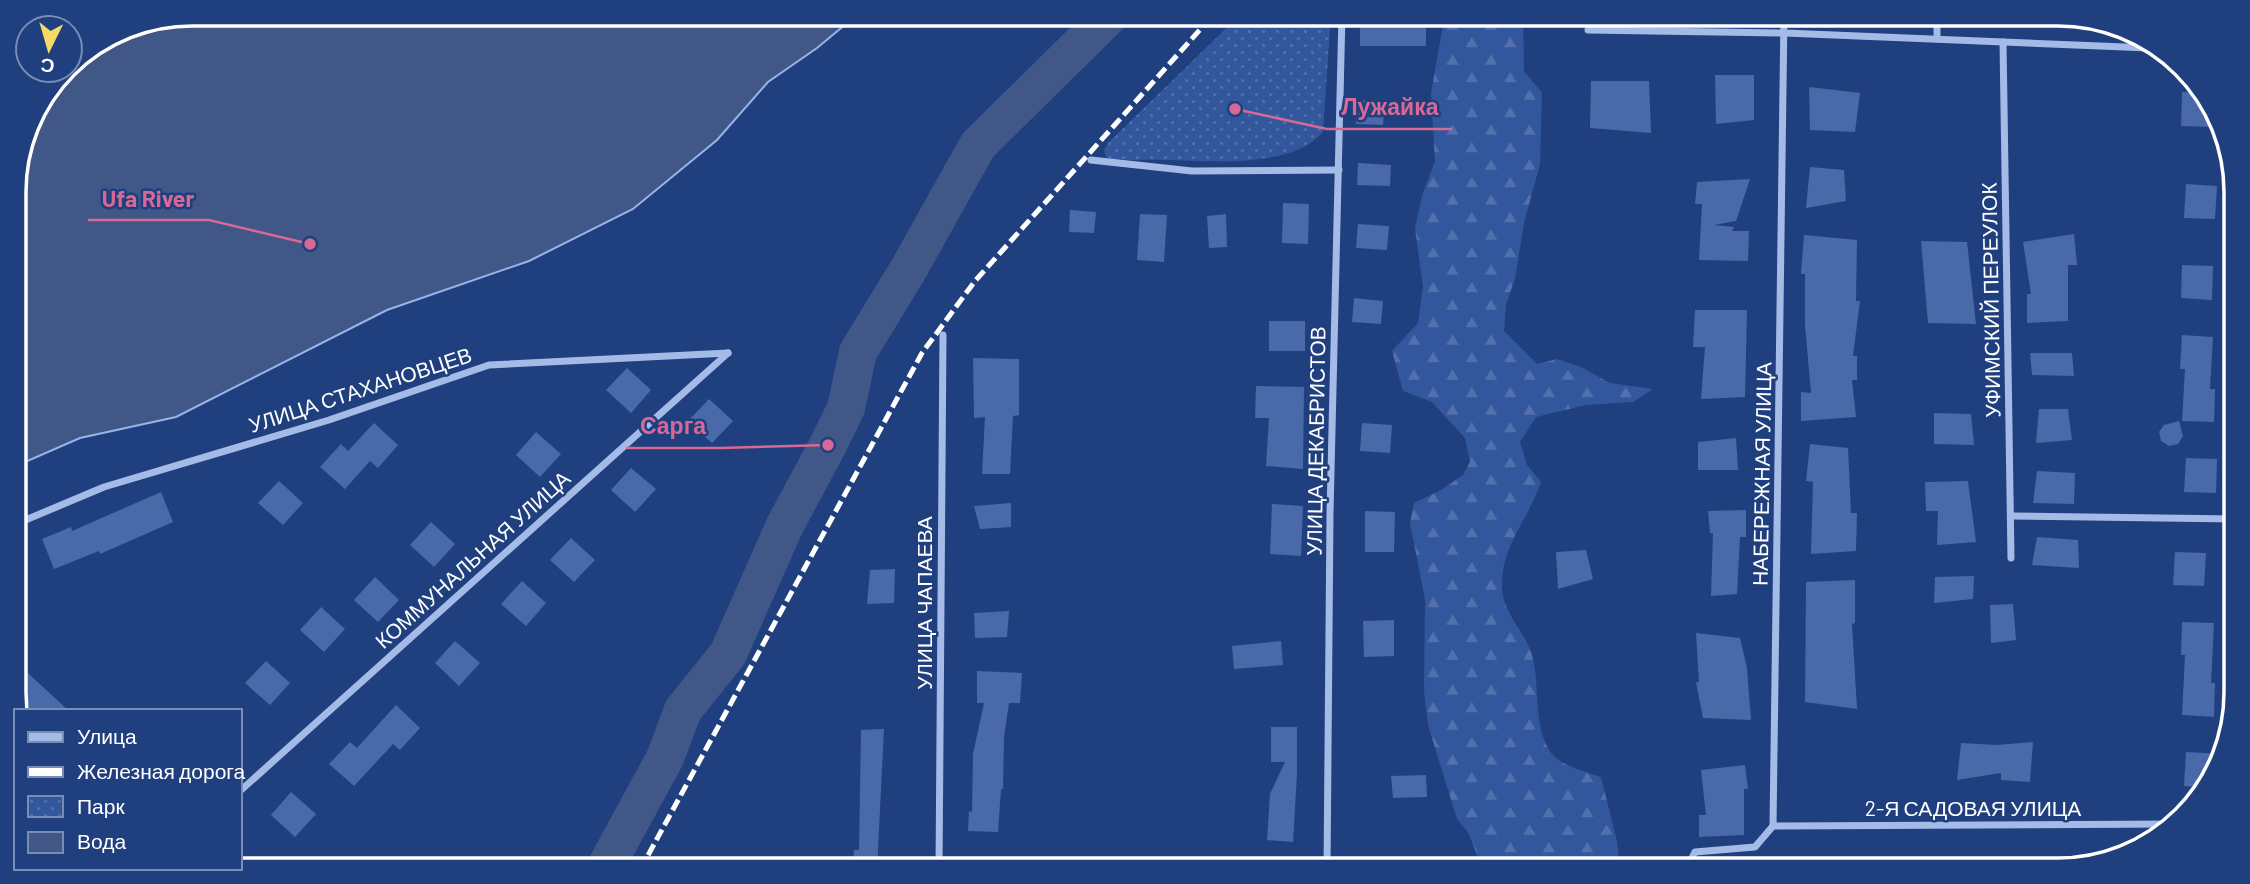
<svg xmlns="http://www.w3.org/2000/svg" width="2250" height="884" font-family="Barlow,sans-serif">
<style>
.forest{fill:url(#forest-firs)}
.park{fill:url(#park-dots)}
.water{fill:#415787;stroke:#98b4e8;stroke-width:2}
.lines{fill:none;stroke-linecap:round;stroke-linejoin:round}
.river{stroke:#415787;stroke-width:38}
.building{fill:#4969a8}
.street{stroke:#a4bbe7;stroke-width:7}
.rail{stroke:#fff;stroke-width:5;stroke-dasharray:12 5;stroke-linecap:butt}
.labels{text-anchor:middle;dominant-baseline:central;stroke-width:5;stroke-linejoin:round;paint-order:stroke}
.street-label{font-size:21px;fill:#fff;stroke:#203f7e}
.rim{fill:none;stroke:#fff;stroke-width:3.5}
.leader{fill:none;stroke:#d76994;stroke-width:2.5}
.callout-dot{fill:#d76994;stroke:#203f7e;stroke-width:2.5}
.callout-label{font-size:23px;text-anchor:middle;font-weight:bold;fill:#d76994;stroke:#203f7e;stroke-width:5;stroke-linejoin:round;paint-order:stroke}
</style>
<defs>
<pattern id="forest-firs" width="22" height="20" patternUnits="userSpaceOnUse" patternTransform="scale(1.75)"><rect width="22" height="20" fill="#33579c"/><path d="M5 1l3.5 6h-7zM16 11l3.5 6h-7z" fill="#5270ab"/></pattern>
<pattern id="park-dots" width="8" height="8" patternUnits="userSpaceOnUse" patternTransform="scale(1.75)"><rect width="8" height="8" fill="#33579c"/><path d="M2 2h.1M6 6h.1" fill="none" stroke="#5270ab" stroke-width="1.8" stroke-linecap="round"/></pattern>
</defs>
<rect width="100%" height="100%" fill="#203f7e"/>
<path class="forest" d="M1445,14H1523L1524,71L1542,93L1540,164L1524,223L1515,279L1506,304L1504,331L1537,364L1557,359L1583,368L1610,383L1653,389L1633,402L1586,405L1536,417L1520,442L1527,465L1541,482C1529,518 1501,547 1502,586C1502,613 1525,631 1532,655C1541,685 1531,735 1556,758C1565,766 1589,773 1601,777L1617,841L1620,870H1483L1468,832L1457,819L1428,725L1424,691L1425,600L1410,523L1414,503L1441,490L1463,475L1470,462L1465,438L1432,402L1403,391L1392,351L1418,323L1423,287L1415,228L1422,196L1435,161L1431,93Z"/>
<path class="park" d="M1241,14H1331L1323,132C1286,175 1186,157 1133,160L1112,159L1106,157L1104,150L1108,143Z"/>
<path class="water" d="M193,14H858L817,48L768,82L717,140L633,209L529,261L387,310L176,417L80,438L16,466L14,180L33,113L39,105L46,102L78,57L125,27Z"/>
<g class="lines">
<path class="river" d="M604,870L665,758L683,710L728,654L785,525L828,445L846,408L858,352L908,270L978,145L1111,14"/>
</g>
<g class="building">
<rect x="1360" y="20" width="66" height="26"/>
<path d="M1715,75H1754V120L1716,124Z"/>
<path d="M1591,81H1649L1651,133L1590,128Z"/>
<path d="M1809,87L1860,93L1855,132L1810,130Z"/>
<path d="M2182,92L2203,93L2212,116V127L2181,126Z"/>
<path d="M1357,100L1385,101L1383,125L1356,124Z"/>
<path d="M1358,163L1391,165L1390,186L1357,185Z"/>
<path d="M1810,167L1844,170L1846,201L1806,208Z"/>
<path d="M1750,179L1736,221L1714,225L1734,227L1732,231H1749L1748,261L1699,260L1702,204H1695L1697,182Z"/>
<path d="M2186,184L2217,186L2215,219L2184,218Z"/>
<path d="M1283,203L1309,204L1308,244L1282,243Z"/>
<path d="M1070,210L1096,212L1094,233L1069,232Z"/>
<path d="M1140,214L1167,215L1164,262L1137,260Z"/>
<path d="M1226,214L1227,247L1209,248L1207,216Z"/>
<path d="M1358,224L1389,226L1387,250L1356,248Z"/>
<path d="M2074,234L2077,265H2068V321L2027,323V294H2031L2023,242Z"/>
<path d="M1804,235L1857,240L1856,301H1860L1853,356H1857V380H1852L1856,417L1801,421V392L1811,393L1805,325V274H1801Z"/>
<path d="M1921,241L1967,242L1976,324L1928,323Z"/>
<path d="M2182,265L2213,266L2212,300L2181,298Z"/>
<path d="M1354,298L1383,301L1381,324L1352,322Z"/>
<path d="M1695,310H1747L1745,397L1701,399L1705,347H1693Z"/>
<rect x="1269" y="321" width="36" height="30"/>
<path d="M2182,335L2213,337L2210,389H2215L2214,422L2182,421L2185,369H2180Z"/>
<path d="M2030,353H2072L2074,376L2032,375Z"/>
<path d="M973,358L1019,359V415L1013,416L1010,474H982L985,417L974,418Z"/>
<path d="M627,368L651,390L631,413L606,390Z"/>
<path d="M1256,386L1304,387L1303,469L1266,466L1269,418H1255Z"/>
<path d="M709,399L733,421L712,443L688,421Z"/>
<path d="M2039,409H2068L2072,440L2036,443Z"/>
<path d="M1934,413L1971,414L1974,445L1934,444Z"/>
<path d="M2179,421L2183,436L2178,444L2169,446L2161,441L2159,432L2164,425Z"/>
<path d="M374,423L398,445L378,468L370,461L345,489L320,467L341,444L348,451Z"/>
<path d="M1362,423L1392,425L1390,453L1360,451Z"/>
<path d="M536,432L561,454L540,477L516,455Z"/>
<path d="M1736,438L1738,470H1698V442Z"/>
<path d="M1810,444L1848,448L1851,513H1857L1856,551L1811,554L1813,482L1806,481Z"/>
<path d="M2186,458L2217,459L2216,493L2184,492Z"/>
<path d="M631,468L656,489L635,512L611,490Z"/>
<path d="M2037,471L2075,473L2074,504L2033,503Z"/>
<path d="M279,481L303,503L283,525L258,503Z"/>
<path d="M1968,481L1976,542L1937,545L1938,511H1926L1925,482Z"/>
<path d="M161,492L173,522L100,554L99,551L54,569L42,539L71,527L72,531Z"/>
<path d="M1011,503V527L980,529L974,506Z"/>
<path d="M1272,504L1303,506L1301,556L1270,554Z"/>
<path d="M1746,510V537H1740L1737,594L1711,596L1713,533H1710L1708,511Z"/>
<path d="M1365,511L1395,512L1394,552H1365Z"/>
<path d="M431,522L455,544L434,567L410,545Z"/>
<path d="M2037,537L2078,540L2079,568L2032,565Z"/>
<path d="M571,538L595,560L574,582L550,560Z"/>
<path d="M1586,550L1593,579L1558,589L1556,552Z"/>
<path d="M2175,552L2206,553L2204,586L2173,585Z"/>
<path d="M895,569L894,603L867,604L870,570Z"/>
<path d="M1974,576L1973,599L1934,603L1935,577Z"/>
<path d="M375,577L399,600L378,622L354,600Z"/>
<path d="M1855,580V623L1852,624L1857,709L1805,702L1806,582Z"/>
<path d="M522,581L546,603L526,626L501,604Z"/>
<path d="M2013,604L2016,640L1991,643L1990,605Z"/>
<path d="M321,607L345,629L324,652L300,630Z"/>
<path d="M1009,611L1007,637L975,638L974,613Z"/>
<path d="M1394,620V656L1364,657L1363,621Z"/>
<path d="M2182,622L2214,623L2211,683H2215L2214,717L2182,715L2185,655H2181Z"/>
<path d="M1696,633L1740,638L1747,668L1751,720L1703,718L1696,682H1699Z"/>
<path d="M455,641L480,663L459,686L435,663Z"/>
<path d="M1281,641L1283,665L1234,669L1232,646Z"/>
<path d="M266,661L290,683L270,705L245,683Z"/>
<path d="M17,663L69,711H24L17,705Z"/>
<path d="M977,671L1022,673L1020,703H1009L1004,737L1003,789H1001L998,832L968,831L969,811L972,812L973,754L984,703H977Z"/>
<path d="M396,705L420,728L400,750L393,744L354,786L329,764L350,742L357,748Z"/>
<path d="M1271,727H1297V774L1293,842L1267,840L1270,794L1285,762H1271Z"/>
<path d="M884,729L877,870H853L854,850H859L861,730Z"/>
<path d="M2033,742L2030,782L2001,780V773L1957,780L1961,743L1996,745Z"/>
<path d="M2186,752L2223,754L2199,787L2184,786Z"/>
<path d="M1745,765L1748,789H1744V835L1699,837V815H1706L1701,770Z"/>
<path d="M1426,775L1427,797L1393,798L1391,776Z"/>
<path d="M291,792L316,814L295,837L271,815Z"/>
</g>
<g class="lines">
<g class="street">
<path d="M1937,14V39"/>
<path d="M1588,30L1785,33L2149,48"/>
<path d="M2003,42L2011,558"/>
<path d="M1091,160L1192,171L1339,170"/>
<path d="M2012,516L2235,519"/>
<path d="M16,524L104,487L329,420L489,365L728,353"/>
<path d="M240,791L728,353"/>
<path d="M1773,826L2172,824"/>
<path d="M939,870L943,335"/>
<path d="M1327,870L1330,513L1342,14"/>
<path d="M1686,870L1695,852L1755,847L1773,826L1784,14"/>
</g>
<path class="rail" d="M640,870L922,353L975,281L1214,14"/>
</g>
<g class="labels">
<g class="street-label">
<text transform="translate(1990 300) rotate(-91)">УФИМСКИЙ ПЕРЕУЛОК</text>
<text transform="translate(360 389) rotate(-18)">УЛИЦА СТАХАНОВЦЕВ</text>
<text transform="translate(1315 441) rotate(-89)">УЛИЦА ДЕКАБРИСТОВ</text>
<text transform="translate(1761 474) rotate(-89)">НАБЕРЕЖНАЯ УЛИЦА</text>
<text transform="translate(472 559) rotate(-42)">КОММУНАЛЬНАЯ УЛИЦА</text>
<text transform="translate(923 603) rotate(-90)">УЛИЦА ЧАПАЕВА</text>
<text x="1973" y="807">2-Я САДОВАЯ УЛИЦА</text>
</g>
</g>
<path d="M0 0H2250V884H0ZM192 26H2058A166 166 0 0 1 2224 192V692A166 166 0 0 1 2058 858H192A166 166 0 0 1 26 692V192A166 166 0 0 1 192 26Z" fill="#203f7e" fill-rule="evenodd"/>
<path class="rim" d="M192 26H2058A166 166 0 0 1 2224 192V692A166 166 0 0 1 2058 858H192A166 166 0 0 1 26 692V192A166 166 0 0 1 192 26Z"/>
<path class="leader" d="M1235 109L1327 129H1452M310 244L209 220H88M828 445L720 448H626"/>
<g class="callout-dot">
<circle cx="1235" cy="109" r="7"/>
<circle cx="310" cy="244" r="7"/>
<circle cx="828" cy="445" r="7"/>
</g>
<g class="callout-label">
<text x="1390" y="115">Лужайка</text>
<text x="148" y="207">Ufa River</text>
<text x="673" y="434">Сарга</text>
</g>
<rect x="14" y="709" width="228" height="161" fill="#203f7e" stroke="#798cb2" stroke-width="2"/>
<rect x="28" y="732" width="35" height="10" fill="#a4bbe7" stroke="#798cb2" stroke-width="2"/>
<text x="77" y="744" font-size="21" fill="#ffffff">Улица</text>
<rect x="28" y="767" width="35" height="10" fill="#ffffff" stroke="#798cb2" stroke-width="2"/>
<text x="77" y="779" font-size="21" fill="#ffffff">Железная дорога</text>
<rect x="28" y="796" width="35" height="21" fill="url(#park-dots)" stroke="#798cb2" stroke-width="2"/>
<text x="77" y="814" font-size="21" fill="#ffffff">Парк</text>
<rect x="28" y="832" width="35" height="21" fill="#415787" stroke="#798cb2" stroke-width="2"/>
<text x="77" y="849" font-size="21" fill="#ffffff">Вода</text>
<g transform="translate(49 49) rotate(185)"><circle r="33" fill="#203f7e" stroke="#798cb2" stroke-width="2"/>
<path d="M0-5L12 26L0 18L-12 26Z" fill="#f4db65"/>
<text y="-10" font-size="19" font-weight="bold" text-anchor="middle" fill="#ffffff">С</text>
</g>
</svg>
